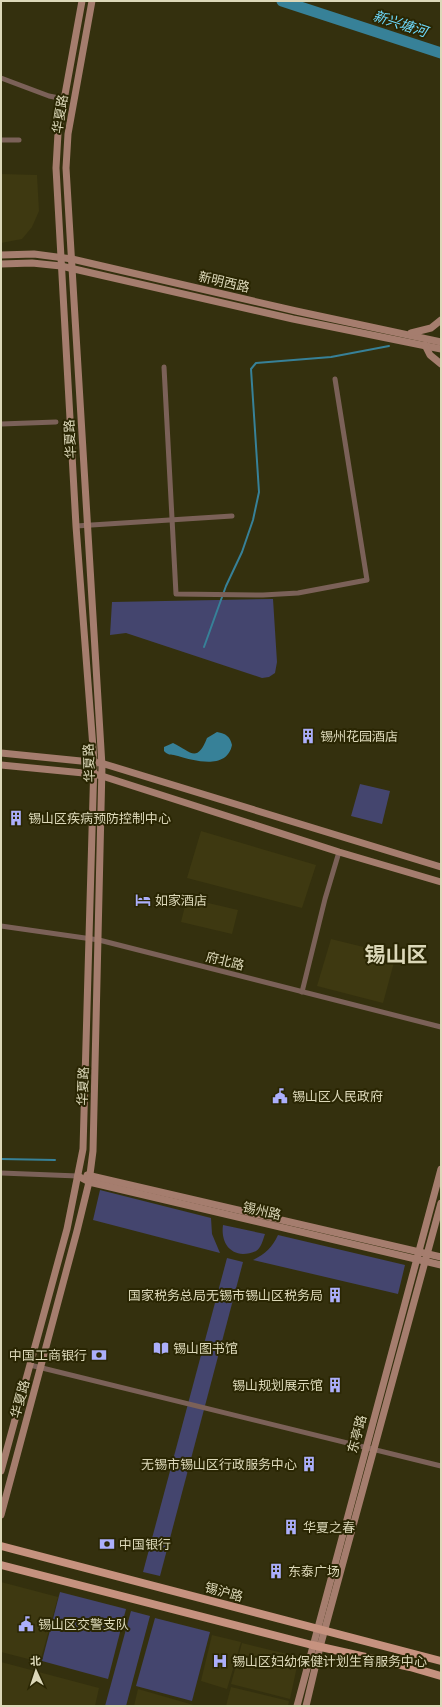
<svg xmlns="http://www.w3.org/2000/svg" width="442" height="1707" font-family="Karla,'Noto Sans SC',sans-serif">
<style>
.built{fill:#3e3911}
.green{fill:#44456e}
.water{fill:#378198}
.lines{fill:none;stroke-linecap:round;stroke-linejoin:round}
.stream{stroke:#378198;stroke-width:2}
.river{stroke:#378198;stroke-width:11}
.street{stroke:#7b6158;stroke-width:5}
.secondary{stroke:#a57d6e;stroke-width:7}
.primary{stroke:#c6927f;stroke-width:8}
.labels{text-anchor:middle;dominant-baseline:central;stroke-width:4;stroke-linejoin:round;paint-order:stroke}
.street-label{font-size:13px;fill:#dcd8b9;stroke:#2a2603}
.poi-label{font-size:13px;fill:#dcd8b9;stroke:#2a2603;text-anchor:start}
.water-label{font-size:14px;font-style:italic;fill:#6edafd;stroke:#2a2603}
.town-label{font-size:21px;font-weight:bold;fill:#dcd8b9;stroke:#2a2603}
</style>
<rect width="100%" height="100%" fill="#34300e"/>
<g class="built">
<path d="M1,174L37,175L39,211L32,227L22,239L1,243Z"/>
<path d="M201,831L316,865L302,908L187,878Z"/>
<path d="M187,898L238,910L232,934L181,922Z"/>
<path d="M331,939L396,955L383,1003L317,986Z"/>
<path d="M1,1582L58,1597L40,1662L1,1652Z"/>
<path d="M212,1635L241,1642L227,1689L201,1681Z"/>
<path d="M242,1643L299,1657L290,1699L231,1684Z"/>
<path d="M1,1662L99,1688L95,1706H1Z"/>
<path d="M231,1687L289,1701L288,1706H226Z"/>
<path d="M138,1689L197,1706H134Z"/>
</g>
<g class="green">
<path d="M273,599L277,662L275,673L269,677L262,678L126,633L110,635L112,602Z"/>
<path d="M360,784L390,791L382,824L351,816Z"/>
<path d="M100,1190L211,1218L212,1234L220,1253L93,1220Z"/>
<path d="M223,1225L265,1234C263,1240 261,1248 256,1251C252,1253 247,1254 243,1254C227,1253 221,1239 223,1225Z"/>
<path d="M278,1235L405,1265L398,1294L253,1260C265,1254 272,1248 278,1235Z"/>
<path d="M227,1258L243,1262L160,1576L143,1572Z"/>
<path d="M60,1592L126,1609L108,1679L42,1661Z"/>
<path d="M131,1611L150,1616L126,1706H105Z"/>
<path d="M155,1618L210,1632L192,1701L136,1686Z"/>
</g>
<path class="water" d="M217,732C226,734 230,736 232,745C227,770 195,761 178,756C172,754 168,756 164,751V747L173,743C190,751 197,764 207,738Z"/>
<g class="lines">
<g class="stream">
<path d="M204,647L226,586L242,552L253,520L259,492L251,369L256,363L331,357L389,346"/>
<path d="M1,1159L55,1160"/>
</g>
<path class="river" d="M282,1L441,53"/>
<g class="street">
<path d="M1,78L49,96L64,99"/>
<path d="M1,140H19"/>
<path d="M164,367L176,594L263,595L298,593L367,580L335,379"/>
<path d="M1,424L56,422"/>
<path d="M76,526L232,516"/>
<path d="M1,926L99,940L441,1027"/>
<path d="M302,992L325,899L339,852"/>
<path d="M1,1173L78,1176"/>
<path d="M30,1365L441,1466"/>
</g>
<g class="secondary">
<path d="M1,255L34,254L72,259L296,311L441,342"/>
<path d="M1,264L32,263L61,266L293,319L441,349"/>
<path d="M411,333L431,328L441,320"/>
<path d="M425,345L430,355L441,364"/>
<path d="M1,753L101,763L441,867"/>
<path d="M1,765L94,774L102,776L339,852L441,882"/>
<path d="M87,1175L441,1257"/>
<path d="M78,1176L89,1182L441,1265"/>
<path d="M1,1471L67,1229L83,1149L94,761L76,526L56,168L58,133L82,1"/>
<path d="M1,1515L77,1231L89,1182L93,1151L102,766L66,168L68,134L92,1"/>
<path d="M297,1706L441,1169"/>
<path d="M306,1706L320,1647L441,1203"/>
</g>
<g class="primary">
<path d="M1,1546L441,1661"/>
<path d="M1,1565L312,1645L410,1667L441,1676"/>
</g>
</g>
<defs>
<g id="building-bare" transform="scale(1.2)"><path d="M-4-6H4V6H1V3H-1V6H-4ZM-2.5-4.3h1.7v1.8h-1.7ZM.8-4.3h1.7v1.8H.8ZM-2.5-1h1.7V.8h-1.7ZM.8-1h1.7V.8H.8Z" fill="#acaffb" stroke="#2a2603" stroke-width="2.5" paint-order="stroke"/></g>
<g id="hotel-bare" transform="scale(1.2)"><path d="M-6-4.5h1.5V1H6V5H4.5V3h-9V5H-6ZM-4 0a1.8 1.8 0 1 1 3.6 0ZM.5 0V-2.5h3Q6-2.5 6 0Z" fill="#acaffb" stroke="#2a2603" stroke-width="2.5" paint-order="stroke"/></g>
<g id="civic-bare" transform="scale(1.2)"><path d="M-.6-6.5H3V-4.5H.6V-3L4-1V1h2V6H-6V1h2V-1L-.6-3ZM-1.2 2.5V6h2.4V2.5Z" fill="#acaffb" stroke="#2a2603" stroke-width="2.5" paint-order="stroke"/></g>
<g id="library-bare" transform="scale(1.2)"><path d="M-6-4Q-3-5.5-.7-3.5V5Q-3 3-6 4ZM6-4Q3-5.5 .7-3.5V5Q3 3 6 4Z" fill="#acaffb" stroke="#2a2603" stroke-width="2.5" paint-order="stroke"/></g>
<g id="bank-bare" transform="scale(1.2)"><path d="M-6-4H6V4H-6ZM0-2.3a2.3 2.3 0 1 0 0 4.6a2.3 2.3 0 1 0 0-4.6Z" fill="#acaffb" stroke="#2a2603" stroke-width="2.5" paint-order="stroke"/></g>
<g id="hospital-bare" transform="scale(1.2)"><path d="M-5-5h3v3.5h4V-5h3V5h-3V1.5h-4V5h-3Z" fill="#acaffb" stroke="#2a2603" stroke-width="2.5" paint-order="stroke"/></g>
</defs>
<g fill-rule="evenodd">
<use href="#building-bare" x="308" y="736"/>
<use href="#building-bare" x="16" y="818"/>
<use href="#hotel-bare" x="143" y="900"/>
<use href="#civic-bare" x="280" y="1096"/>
<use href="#building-bare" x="335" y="1295"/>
<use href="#library-bare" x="161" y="1348"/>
<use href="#bank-bare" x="99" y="1355"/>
<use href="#building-bare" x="335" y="1385"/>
<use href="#building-bare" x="309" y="1464"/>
<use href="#building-bare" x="291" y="1527"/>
<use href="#bank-bare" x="107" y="1544"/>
<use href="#building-bare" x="276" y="1571"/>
<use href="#civic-bare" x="26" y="1624"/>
<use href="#hospital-bare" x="220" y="1661"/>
</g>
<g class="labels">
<g class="street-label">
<text transform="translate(60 114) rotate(-81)">华夏路</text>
<text transform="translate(224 282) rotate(13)">新明西路</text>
<text transform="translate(70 439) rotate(-93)">华夏路</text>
<text transform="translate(89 763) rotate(-92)">华夏路</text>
<text transform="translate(225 961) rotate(14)">府北路</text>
<text transform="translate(83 1086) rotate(-88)">华夏路</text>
<text transform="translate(262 1211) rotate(13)">锡州路</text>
<text transform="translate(20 1399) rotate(-75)">华夏路</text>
<text transform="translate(357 1434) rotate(-75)">东亭路</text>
<text transform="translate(224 1592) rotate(15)">锡沪路</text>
</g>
<g class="poi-label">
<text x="320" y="736">锡州花园酒店</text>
<text x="28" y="818">锡山区疾病预防控制中心</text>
<text x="155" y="900">如家酒店</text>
<text x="292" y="1096">锡山区人民政府</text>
<text x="323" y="1295" text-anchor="end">国家税务总局无锡市锡山区税务局</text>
<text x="173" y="1348">锡山图书馆</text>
<text x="87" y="1355" text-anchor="end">中国工商银行</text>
<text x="323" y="1385" text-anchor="end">锡山规划展示馆</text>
<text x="297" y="1464" text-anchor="end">无锡市锡山区行政服务中心</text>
<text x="303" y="1527">华夏之春</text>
<text x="119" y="1544">中国银行</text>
<text x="288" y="1571">东泰广场</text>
<text x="38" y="1624">锡山区交警支队</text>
<text x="232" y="1661">锡山区妇幼保健计划生育服务中心</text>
</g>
<g class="water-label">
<text transform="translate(400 24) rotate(18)">新兴塘河</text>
</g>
<g class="town-label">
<text x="396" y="955">锡山区</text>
</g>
</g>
<rect width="442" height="1707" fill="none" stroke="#dcd8b9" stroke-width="4"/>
<g transform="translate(36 1671) rotate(357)" stroke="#2a2603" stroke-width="3" paint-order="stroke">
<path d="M0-3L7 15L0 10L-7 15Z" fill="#dcd8b9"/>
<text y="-6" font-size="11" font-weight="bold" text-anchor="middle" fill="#dcd8b9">北</text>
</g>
</svg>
